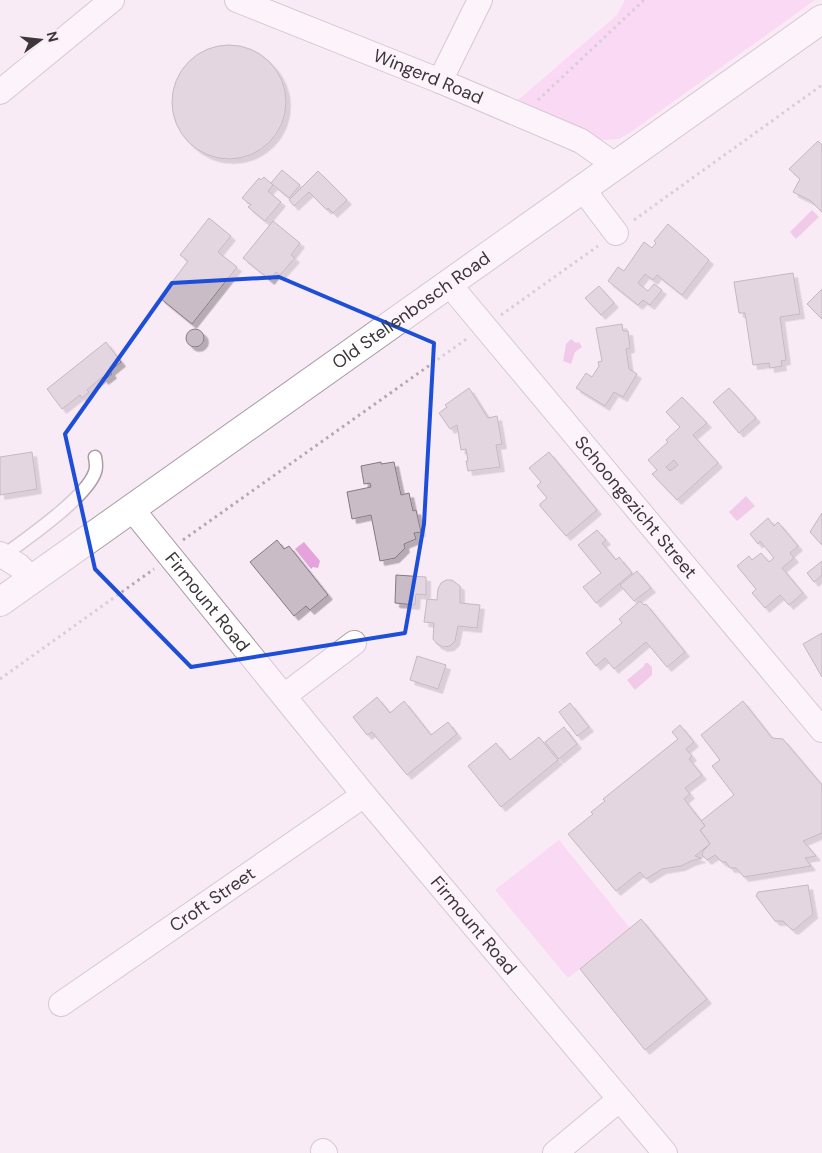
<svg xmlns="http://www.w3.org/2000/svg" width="822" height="1153" font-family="'DM Sans',sans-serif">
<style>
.green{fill:#f9c3ef}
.water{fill:#e6a2da}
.building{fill:#cabcc7;stroke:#867983;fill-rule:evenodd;filter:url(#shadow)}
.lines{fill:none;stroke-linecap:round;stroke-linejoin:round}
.service-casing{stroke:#aa9da7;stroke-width:15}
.minor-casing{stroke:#aa9da7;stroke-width:26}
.tertiary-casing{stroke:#aa9da7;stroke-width:30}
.path{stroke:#b3a8b1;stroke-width:3;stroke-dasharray:2.5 4;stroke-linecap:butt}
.service{stroke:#fff;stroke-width:12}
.minor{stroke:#fff;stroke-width:24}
.tertiary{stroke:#fff;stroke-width:28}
.marked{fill:none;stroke:#1d4ed8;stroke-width:4;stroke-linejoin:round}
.labels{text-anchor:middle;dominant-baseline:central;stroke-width:4.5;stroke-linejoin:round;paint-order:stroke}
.street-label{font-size:18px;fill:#3c363b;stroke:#f9ebf6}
</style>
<defs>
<filter id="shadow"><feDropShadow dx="4.5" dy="4.5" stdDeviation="0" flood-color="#0004"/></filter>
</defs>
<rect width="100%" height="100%" fill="#f9ebf6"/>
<g class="green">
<path d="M625,0H815L631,132L619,139L601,140L511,106L617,15Z"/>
<path d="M559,840L630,928L568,978L495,890Z"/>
</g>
<g class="water">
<path d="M812,210L819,217L796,239L790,232Z"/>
<path d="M571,339L576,343L579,342L582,347L575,352L571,364L563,361L566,344Z"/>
<path d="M746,496L755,506L737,521L729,512Z"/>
<path d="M304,542L320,561L318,568L313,567L311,569L295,549Z"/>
<path d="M645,663H648L652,667V675L635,690L627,680L644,666Z"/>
</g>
<g class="building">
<circle cx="229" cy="102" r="57"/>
<path d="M818,141L822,145V212L811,201L793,192L800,179L789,169Z"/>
<path d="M282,170L300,185L289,198L271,183Z"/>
<path d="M318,171L347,200L333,213L328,208L327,210L309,192L294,206L289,200Z"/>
<path d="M264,177L273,185L268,191L281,202L265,221L248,207L251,205L242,198L259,178L261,180Z"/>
<path d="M209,218L231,236L218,252L237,267L192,324L160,298L188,261L180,255Z"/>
<path d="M273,221L300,243L291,255L295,258L280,275L276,272L270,280L243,258Z"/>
<path d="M668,224L709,260L682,295L657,275L653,280L645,274L638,283L648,291L654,284L662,290L650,305L643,300L638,305L608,281L618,267L624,271L644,242L652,248L656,243L654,241Z"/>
<path d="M793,273L800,314L780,317L786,360L781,361L782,366L770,368L769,363L753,365L745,313H739L734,282Z"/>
<path d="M599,286L614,303L601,315L585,298Z"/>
<path d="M822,289V319L807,304Z"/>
<path d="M622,324L623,331H628L630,348L626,349L629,369L637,374L623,397L614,392L605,406L576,388L586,373L592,377L599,366L598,362L602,361L596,328Z"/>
<circle cx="195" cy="338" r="9"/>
<path d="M106,342L121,362L110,371L112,374L104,380L102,377L87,390L89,392L82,398L80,395L62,409L47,389Z"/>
<path d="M469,388L488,418L497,416L502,444L496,445L500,467L468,471L466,461H468L466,449L461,450L457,425L450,429L439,413L447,407L445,405Z"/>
<path d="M729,388L756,418L739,433L713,402Z"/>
<path d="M682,397L707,423L693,435L718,463L677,500L652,474L657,470L648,460L668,442L666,440L680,427L666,412ZM674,460L678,465L670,471L666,467Z"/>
<path d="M32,452L37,489L0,495V457Z"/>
<path d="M549,452L597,510L566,536L540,506V504L547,498L537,486L541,482L529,468Z"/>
<path d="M381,462V464L394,462L401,495L409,493L413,511L416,510L421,532L414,533L416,539L404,544L405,548L395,558L380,561L371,515L352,519L347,492L371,487L370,483L364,484L361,466Z"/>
<path d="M822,513V545L810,532Z"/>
<path d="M768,518L774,526L778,522L798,546L790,553L794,558L782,568L803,593L789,605L780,595L765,608L752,593L756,589L737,566L749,556L752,560L761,553L769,562L774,558L760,541L758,544L750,534Z"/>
<path d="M597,530L606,540L602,543L616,560L619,557L632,573L596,603L583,587L601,573L578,545Z"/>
<path d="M277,540L284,549L289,546L328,595L310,610L306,606L294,616L250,562Z"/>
<path d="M822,561V575L814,582L807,573Z"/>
<path d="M637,571L651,588L634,601L620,585Z"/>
<path d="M396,575L426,577V595L416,594L415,605L395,603Z"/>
<path d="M446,580H452L460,586V603L480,605L477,628L458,626L455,641L450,646L443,647L437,644L433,639L434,623L424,622L427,599L437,600L438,589L441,583Z"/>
<path d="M640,601L644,605L646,604L685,652L667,667L646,642L614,669L605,658L596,666L586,653L622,623L619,619Z"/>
<path d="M822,633V677L803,644Z"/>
<path d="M417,656L446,665L438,689L410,680Z"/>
<path d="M377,697L390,713L404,701L431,735L448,722L457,734L407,775L372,732L367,735L353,717Z"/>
<path d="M743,701L772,738L783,739L822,785V833L803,841L816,856L805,858L811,866L744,877L736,868H730L726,862H722L715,855L707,860L702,855L703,851L710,844L700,830L705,826L701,821L734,795L712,766L720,760L701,735Z"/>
<path d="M570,703L589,727L577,736L559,712Z"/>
<path d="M680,725L694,742L686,749L692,756L689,759L702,775L685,788L690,794L684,799L705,826L700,830L710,844L695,856L701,858L691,861L681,866L662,869L646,879L640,872L616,891L568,834L593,814L591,812L605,801L603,799L678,739L672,732Z"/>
<path d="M564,727L577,744L559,759L545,742Z"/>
<path d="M539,737L558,760L501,807L468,766L496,743L510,760Z"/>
<path d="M808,885L813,914L794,930L791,929L783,921H775L756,896L758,892Z"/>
<path d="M641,919L707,999L645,1050L580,969Z"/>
</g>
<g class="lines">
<g class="service-casing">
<path id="service" d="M3,556C26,539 87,497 95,472C97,467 96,462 95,457"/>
</g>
<g class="minor-casing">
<g id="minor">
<path id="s1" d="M237,0L440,81L560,132L581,141L615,165"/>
<path d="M440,81L480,0"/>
<path d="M0,92L112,0"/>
<path d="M582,188L616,233"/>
<path id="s2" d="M449,284L822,730"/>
<path id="s3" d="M131,508L364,795L665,1153"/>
<path d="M0,554L19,566L32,579"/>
<path d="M284,696L354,643"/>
<path id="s4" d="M61,1004L364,795"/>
<path d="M323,1151L325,1153"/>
<path d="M555,1153L609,1108L621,1101"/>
</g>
</g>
<g class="tertiary-casing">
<g id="tertiary">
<path id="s5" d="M0,602L822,19"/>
</g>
</g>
<g class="path">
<path d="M538,100L644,0"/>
<path d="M634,220L822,85"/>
<path d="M501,315L598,246"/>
<path d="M183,540L468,338"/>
<path d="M0,679L154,569"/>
</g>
<use href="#service" class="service"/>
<use href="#minor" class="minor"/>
<use href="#tertiary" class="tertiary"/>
</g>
<path d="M0 0H822V1153H0ZM279,277L434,343L424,524L405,633L191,667L95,569L65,434L172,283Z" fill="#f9ebf6" fill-opacity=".55" fill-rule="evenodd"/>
<path class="marked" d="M279,277L434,343L424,524L405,633L191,667L95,569L65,434L172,283Z"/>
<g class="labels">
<g class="street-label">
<text stroke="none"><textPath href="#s1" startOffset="206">Wingerd Road</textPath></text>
<text stroke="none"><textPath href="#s5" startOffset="504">Old Stellenbosch Road</textPath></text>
<text stroke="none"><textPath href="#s2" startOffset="291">Schoongezicht Street</textPath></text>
<text stroke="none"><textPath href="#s3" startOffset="121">Firmount Road</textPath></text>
<text stroke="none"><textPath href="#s4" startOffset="184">Croft Street</textPath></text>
<text stroke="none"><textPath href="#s3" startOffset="540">Firmount Road</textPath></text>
</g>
</g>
<g transform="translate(40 40) rotate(75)" stroke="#f9ebf6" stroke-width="4" paint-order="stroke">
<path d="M0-4L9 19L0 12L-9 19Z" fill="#3c363b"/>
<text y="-8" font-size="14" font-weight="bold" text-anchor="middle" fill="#3c363b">N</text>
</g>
</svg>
